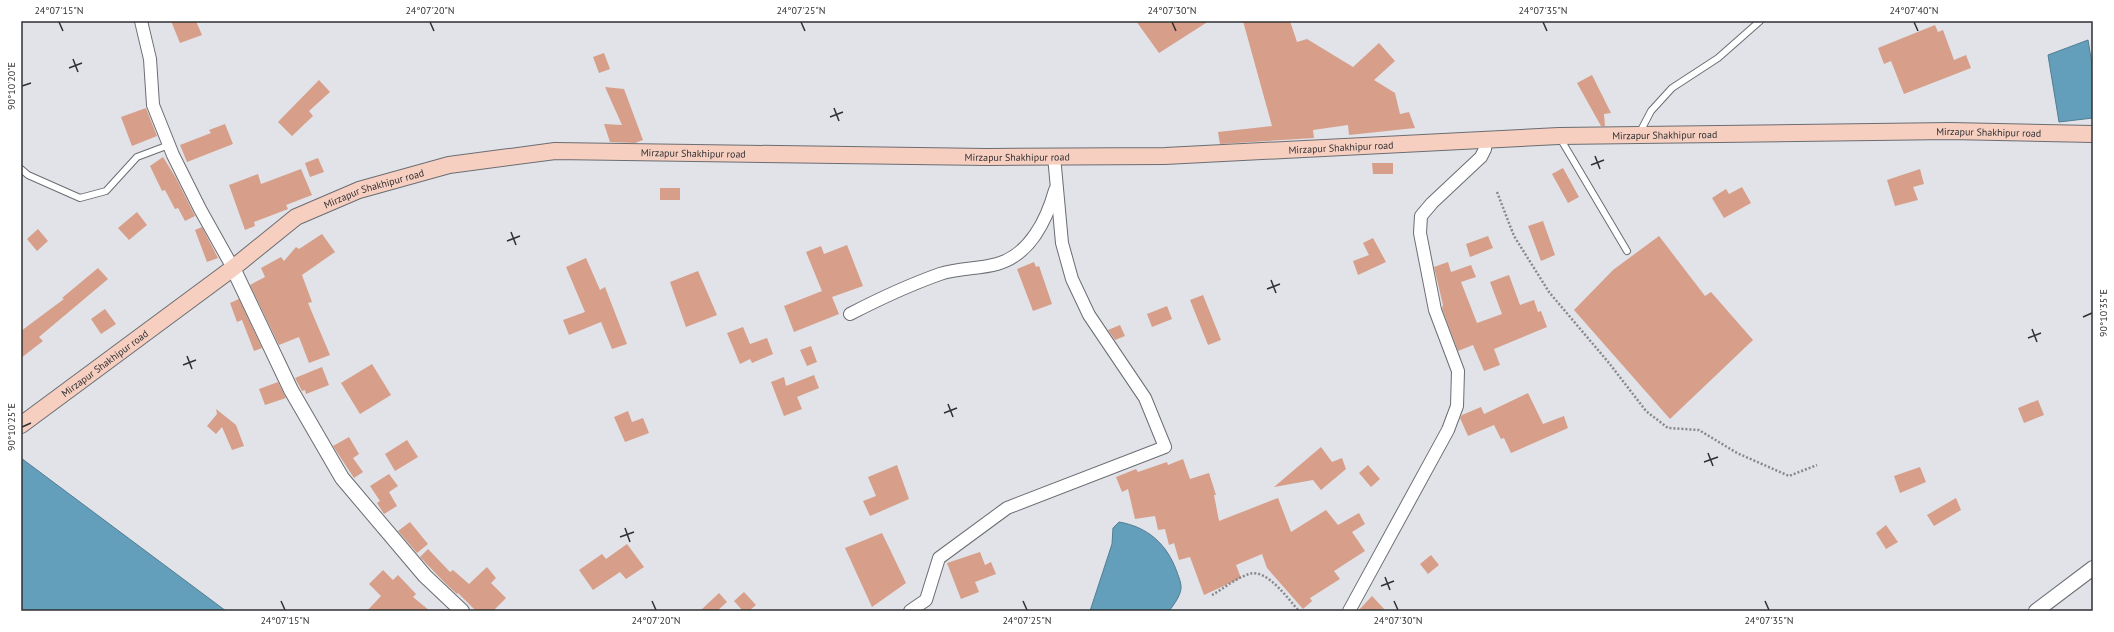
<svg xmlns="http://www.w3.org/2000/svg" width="2114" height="632" font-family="'PT Sans',sans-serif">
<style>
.water{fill:#639ebb;stroke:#537d92}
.building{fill:#d79e89}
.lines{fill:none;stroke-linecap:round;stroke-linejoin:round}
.service-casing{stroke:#6a6d71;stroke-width:8}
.minor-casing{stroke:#6a6d71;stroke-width:14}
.tertiary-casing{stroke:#6a6d71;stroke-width:16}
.secondary-casing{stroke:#6a6d71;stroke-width:18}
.path{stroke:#86888b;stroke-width:2.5;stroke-dasharray:2 2;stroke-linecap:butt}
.service{stroke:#fff;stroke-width:6}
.minor{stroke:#fff;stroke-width:12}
.tertiary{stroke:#fff;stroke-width:14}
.secondary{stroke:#f7cfc1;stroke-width:16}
.ticks{fill:none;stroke:#2f3032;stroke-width:1.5}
.labels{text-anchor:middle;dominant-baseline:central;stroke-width:3;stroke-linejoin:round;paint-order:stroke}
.street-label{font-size:10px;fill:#2f3032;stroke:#fff}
.neatline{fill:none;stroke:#2f3032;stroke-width:1.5}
.ticks-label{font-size:10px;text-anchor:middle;fill:#2f3032}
</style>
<rect width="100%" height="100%" fill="#e1e3e8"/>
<g class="water">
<path d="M2088,40L2093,70V118L2059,122L2048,55Z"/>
<path d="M21,458L226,611H21Z"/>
<path d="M1119,522C1148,527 1167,544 1177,572C1179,578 1183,586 1180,593C1178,599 1173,606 1169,611H1090L1112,544L1113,528Z"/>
</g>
<g class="building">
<path d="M171,21H196L202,35L180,43Z"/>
<path d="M1136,21H1209L1159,53Z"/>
<path d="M1243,21H1290L1297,42L1307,39L1353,67L1379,43L1395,61L1374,80L1395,93L1400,114L1409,112L1415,128L1349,135L1348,125L1313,130L1314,138L1220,144L1218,132L1272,126Z"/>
<path d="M1935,25L1938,32L1943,30L1954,60L1966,55L1971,68L1904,94L1891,61L1884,64L1878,48Z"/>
<path d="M604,53L610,69L599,73L593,57Z"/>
<path d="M1592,75L1611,113L1604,114L1605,126H1601L1577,83Z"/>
<path d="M319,80L330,92L309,111L313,116L292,136L278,122Z"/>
<path d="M605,87L624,89L643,140L635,143L610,142L604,124L622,125Z"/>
<path d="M146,108L157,136L132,146L121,117Z"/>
<path d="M225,124L233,144L187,162L180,145L211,133L209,130Z"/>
<path d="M163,157L176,178L195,216L185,221L178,208L175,209L165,190L162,191L150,166Z"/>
<path d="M318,158L324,172L310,177L305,163Z"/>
<path d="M1372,163H1393V174H1373Z"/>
<path d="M1563,168L1579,197L1568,203L1552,174Z"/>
<path d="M301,169L312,195L286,205L288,209L254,222L255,226L245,230L229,185L258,174L261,184Z"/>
<path d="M1920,169L1924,184L1913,187L1918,200L1895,206L1887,180Z"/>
<path d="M1742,187L1751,203L1724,218L1712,198L1726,189L1729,194Z"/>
<rect x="660" y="188" width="20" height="12"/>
<path d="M137,212L147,225L129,240L118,228Z"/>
<path d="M1543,221L1555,255L1541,261L1528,226Z"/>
<path d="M202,227L218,258L207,262L195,230Z"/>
<path d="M38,229L48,241L37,251L27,239Z"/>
<path d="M322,234L335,252L302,275L312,302L308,303L330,355L309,363L299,337L279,345L250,285L265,277L261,268L281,257L284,261L296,247L299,249Z"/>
<path d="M1488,236L1493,248L1470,257L1466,244Z"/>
<path d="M1659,236L1705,296L1711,292L1753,340L1670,419L1574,310L1613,270Z"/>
<path d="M1373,238L1386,262L1358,275L1353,261L1369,255L1363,243Z"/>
<path d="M847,245L863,286L832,297L839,314L794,332L784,306L822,291L806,252L821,246L824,254Z"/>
<path d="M586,258L600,290L605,287L627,344L612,349L601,322L569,335L563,320L585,312L566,267Z"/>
<path d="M1034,262L1036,267L1039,266L1052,304L1033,311L1017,269Z"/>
<path d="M1448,262L1451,272L1471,265L1476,277L1461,282L1477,323L1502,314L1490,282L1509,275L1520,305L1534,300L1538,312L1541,311L1547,327L1494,349L1500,365L1484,371L1473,345L1458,351L1442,308L1443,305L1434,267Z"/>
<path d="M98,268L108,279L39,337L43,341L21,358V331L64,299L62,298Z"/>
<path d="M698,271L717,315L686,327L670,282Z"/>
<path d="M1203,295L1221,340L1208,345L1190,300Z"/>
<path d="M239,299L262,348L254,351L242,320L237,322L230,303Z"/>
<path d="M1167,306L1172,319L1152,327L1147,314Z"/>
<path d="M105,309L116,324L101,334L91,319Z"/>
<path d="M1120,325L1125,336L1115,340L1108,330Z"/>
<path d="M743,327L750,344L767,338L773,354L752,363L750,359L740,364L727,333Z"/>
<path d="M811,346L817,362L807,366L800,350Z"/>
<path d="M372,364L391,395L360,414L341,383Z"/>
<path d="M322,367L329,385L306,394L305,390L302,391L295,378Z"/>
<path d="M814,375L819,388L797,397L802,409L784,416L771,382L784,377L786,386Z"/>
<path d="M278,382L286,398L265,405L259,389Z"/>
<path d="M1528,393L1543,424L1564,416L1568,428L1511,453L1504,438L1501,439L1494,425L1468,436L1460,418L1462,415L1481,407L1484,414Z"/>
<path d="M2038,400L2044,415L2024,423L2018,408Z"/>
<path d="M216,409L236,425L244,446L232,450L222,427L216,434L207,426L217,414Z"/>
<path d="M628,411L632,422L643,418L649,433L625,442L614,417Z"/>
<path d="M349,437L359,454L353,458L363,472L354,478L333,446Z"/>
<path d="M407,440L418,457L395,471L385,454Z"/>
<path d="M1321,447L1332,462L1342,458L1346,469L1321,490L1313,480L1274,487Z"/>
<path d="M1183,459L1190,479L1209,473L1216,495H1214L1219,521L1278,498L1291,532L1326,510L1338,525L1359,513L1365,524L1352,532L1365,551L1334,571L1340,579L1310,598L1312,601L1303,609L1267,568L1262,554L1236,565L1241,578L1204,595L1190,557L1179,560L1174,543L1169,545L1165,529L1158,530L1155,516L1135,519L1128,489L1122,492L1116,477L1136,469L1138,472L1167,462L1168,465Z"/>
<path d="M897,465L909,499L870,516L863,501L876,496L868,477Z"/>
<path d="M1368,465L1380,479L1371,487L1359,473Z"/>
<path d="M1920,467L1926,482L1900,493L1894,476Z"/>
<path d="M389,474L398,486L389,492L397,506L384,514L377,503L380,501L370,486Z"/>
<path d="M1956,498L1961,510L1934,526L1927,515Z"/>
<path d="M410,522L428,544L417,553L398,531Z"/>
<path d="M1886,525L1898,542L1886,549L1876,533Z"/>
<path d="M882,533L906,583L872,607L845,548Z"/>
<path d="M627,544L644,567L626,579L620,572L593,590L579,570L602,554L606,559Z"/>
<path d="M428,549L450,572L453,570L469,584L487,567L496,578L491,583L506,598L493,611H476L458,593L457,594L446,584L420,557Z"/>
<path d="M980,552L985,565L991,562L996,574L975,582L979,592L961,599L947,563Z"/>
<path d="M1431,555L1439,565L1428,574L1420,564Z"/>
<path d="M383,570L393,580L398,575L416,594L413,597L430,611H367L381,596L369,584Z"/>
<path d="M744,592L756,605L749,611H743L734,601Z"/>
<path d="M719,593L727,602L717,611H700Z"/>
<path d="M1372,596L1386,611H1358Z"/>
</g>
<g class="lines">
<g class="service-casing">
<g id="service">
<path d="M1639,134L1651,111L1672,88L1718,58L1760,21"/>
<path d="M1560,138L1627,251"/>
<path d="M21,169L28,175L80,198L106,191L137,157L169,145"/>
</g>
</g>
<g class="minor-casing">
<g id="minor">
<path d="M141,21L150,59L153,105L173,155L200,209L233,268"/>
<path d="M850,314C879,299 909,285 940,274C958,268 979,269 997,264C1030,255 1047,219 1055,190"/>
<path d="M910,611L926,600L939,558L1007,508L1165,447L1145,398L1089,315L1072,279L1062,243L1054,156"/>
<path d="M1349,611L1448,430L1457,406L1458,371L1435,310L1420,233L1421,216L1432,203L1481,157L1485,149L1486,140"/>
</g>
</g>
<g class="tertiary-casing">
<g id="tertiary">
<path d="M233,268L291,390L342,478L425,576L462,611"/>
<path d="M2036,611L2093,568"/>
</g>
</g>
<g class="secondary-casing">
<g id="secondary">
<path id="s1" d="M21,425L233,268L296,217L359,190L449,165L555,151L987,157L1165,156L1559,136L1950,131L2093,134"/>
</g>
</g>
<g class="path">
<path d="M1497,192L1514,236L1549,292L1609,363L1646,411L1668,428L1699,430L1737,453L1789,476L1817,465"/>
<path d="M1212,595C1223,589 1236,578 1249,574C1267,568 1288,599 1299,611"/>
</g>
<use href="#service" class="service"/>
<use href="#minor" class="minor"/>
<use href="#tertiary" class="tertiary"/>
<use href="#secondary" class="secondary"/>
</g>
<path class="ticks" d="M59,22L63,31M430,22L434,31M801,22L805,31M1172,22L1176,31M1543,22L1547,31M1914,22L1918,31M73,59L78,72M69,68L82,63M22,86L31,83M834,108L839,121M830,117L843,112M1595,156L1600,169M1591,165L1604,160M511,232L516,245M507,241L520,236M1271,280L1276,293M1267,289L1280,284M2083,317L2092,313M2032,329L2037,342M2028,338L2041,333M187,356L192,369M183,365L196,360M948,404L953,417M944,413L957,408M22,427L31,423M1708,453L1713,466M1704,462L1718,457M625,528L630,542M620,537L634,532M1385,577L1390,590M1381,586L1394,581M281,601L285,610M652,601L656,610M1023,601L1027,610M1394,601L1398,610M1765,601L1769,610"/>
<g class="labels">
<g class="street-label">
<text stroke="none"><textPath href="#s1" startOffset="2048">Mirzapur Shakhipur road</textPath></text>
<text stroke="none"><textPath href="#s1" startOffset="1724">Mirzapur Shakhipur road</textPath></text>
<text stroke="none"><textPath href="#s1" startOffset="1400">Mirzapur Shakhipur road</textPath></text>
<text stroke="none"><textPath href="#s1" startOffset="752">Mirzapur Shakhipur road</textPath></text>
<text stroke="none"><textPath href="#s1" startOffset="1076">Mirzapur Shakhipur road</textPath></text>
<text stroke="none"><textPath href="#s1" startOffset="428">Mirzapur Shakhipur road</textPath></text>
<text stroke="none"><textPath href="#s1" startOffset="104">Mirzapur Shakhipur road</textPath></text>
</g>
</g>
<rect width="2114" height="632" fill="none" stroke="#ffffff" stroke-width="44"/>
<rect x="22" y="22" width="2070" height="588" class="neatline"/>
<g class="ticks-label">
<text x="59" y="14">24°07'15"N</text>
<text x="430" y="14">24°07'20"N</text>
<text x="801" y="14">24°07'25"N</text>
<text x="1172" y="14">24°07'30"N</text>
<text x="1543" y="14">24°07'35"N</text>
<text x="1914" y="14">24°07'40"N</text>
<text transform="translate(11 86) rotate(-90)" y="4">90°10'20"E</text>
<text transform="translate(2103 313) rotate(-90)" y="4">90°10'35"E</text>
<text transform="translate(11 427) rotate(-90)" y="4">90°10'25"E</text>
<text x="285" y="624">24°07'15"N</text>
<text x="656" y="624">24°07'20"N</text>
<text x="1027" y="624">24°07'25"N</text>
<text x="1398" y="624">24°07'30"N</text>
<text x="1769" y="624">24°07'35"N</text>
</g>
</svg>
